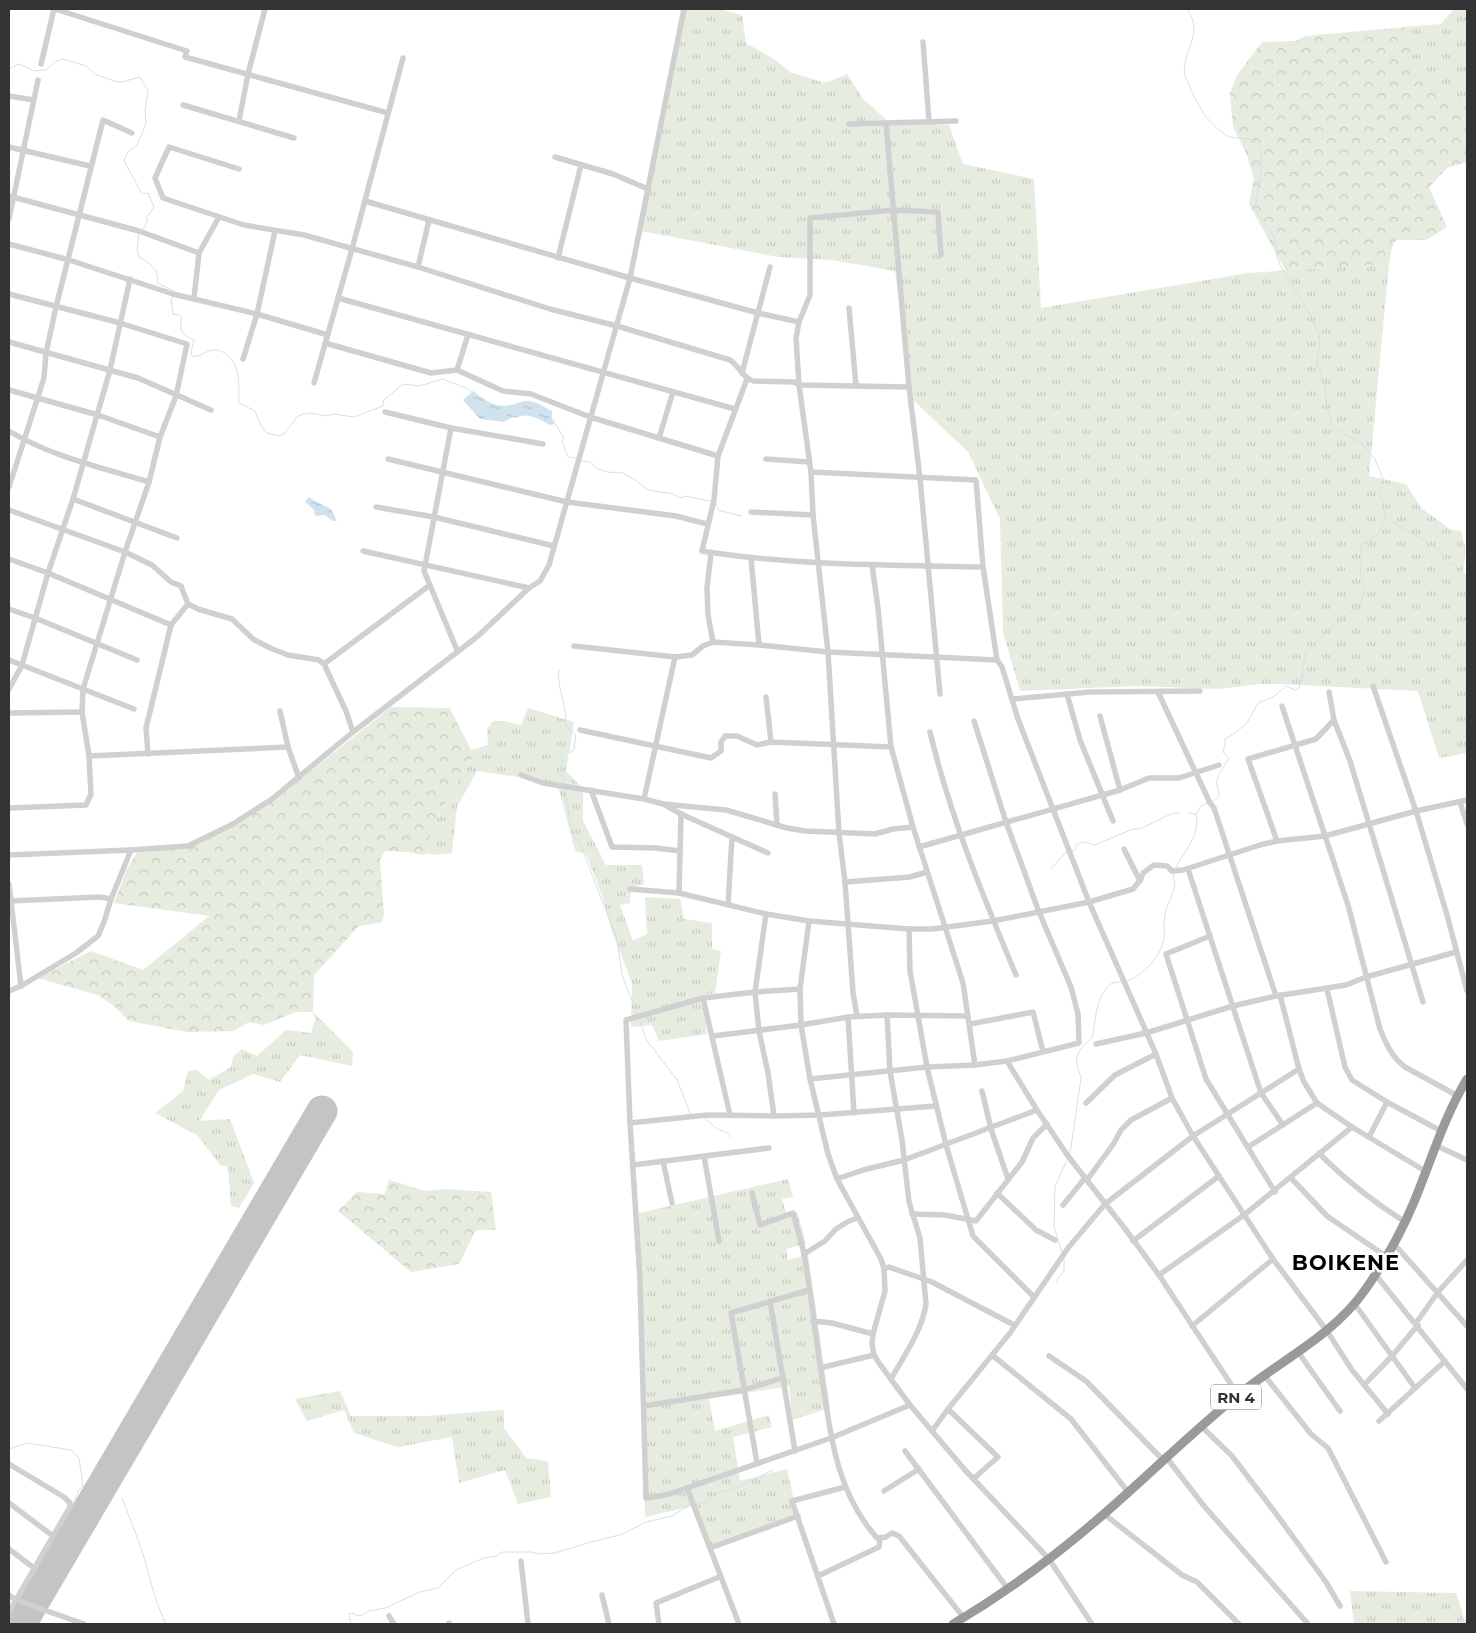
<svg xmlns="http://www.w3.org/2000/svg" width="1476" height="1633" font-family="Montserrat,sans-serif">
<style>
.grass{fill:url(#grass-tufts)}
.forest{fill:url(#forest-crowns)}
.water{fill:url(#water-ripples)}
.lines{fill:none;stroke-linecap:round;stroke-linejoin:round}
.stream{stroke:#cfe2ee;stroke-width:1}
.runway{stroke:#c4c4c4;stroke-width:31}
.minor{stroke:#d0d0d0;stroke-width:5.5}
.highway{stroke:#9a9a9a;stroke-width:9}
.labels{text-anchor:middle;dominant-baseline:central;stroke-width:5;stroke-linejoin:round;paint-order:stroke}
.shield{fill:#fff;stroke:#707070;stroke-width:1}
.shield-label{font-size:15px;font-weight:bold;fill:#333}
.district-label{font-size:21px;font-weight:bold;letter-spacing:1px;fill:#000;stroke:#fff}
</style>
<defs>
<pattern id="grass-tufts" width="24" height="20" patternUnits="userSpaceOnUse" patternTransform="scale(1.25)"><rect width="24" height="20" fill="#e6ecdf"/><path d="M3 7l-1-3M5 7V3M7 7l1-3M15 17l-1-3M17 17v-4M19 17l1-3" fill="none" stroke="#c6cbc0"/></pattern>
<pattern id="forest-crowns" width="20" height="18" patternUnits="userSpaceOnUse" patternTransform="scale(1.25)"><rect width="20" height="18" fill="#e6ecdf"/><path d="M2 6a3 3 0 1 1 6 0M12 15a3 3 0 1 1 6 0" fill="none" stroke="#c6cbc0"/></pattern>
<pattern id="water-ripples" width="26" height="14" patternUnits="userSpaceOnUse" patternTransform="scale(1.25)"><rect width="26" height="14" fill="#cfe2ee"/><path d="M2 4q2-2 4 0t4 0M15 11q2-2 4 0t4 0" fill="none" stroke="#b2c2cd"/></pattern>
</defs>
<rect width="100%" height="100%" fill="#fff"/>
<g class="grass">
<path d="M686,9H719L742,15L746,43L774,59L790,72L825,83L847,74L863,99L888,121L949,125L963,164L1034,179L1041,308L1248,273L1389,264L1369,476L1406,484L1421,508L1450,529L1461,531L1466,550L1463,574L1467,576V753L1439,758L1418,691L1278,684H1260L1218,689L1136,686L1020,691L1003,632L1000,519L968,452L912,399L895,271L832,260L778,257L641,231Z"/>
<path d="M1454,9H1467V96C1415,104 1414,67 1405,27L1441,24Z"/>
<path d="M528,708L574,722L566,771L583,789V821L606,865H642L644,884L631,888L630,903L620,905L633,941L647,934L645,897L680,899L684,919L712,923V949L721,951L715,993L703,995L707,1034L659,1041L652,1025L631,1027L632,983L611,929L602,895L586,854L575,851L559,789L547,785L540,780L477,771L457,807L452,853L432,855L429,853L422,855L429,848L431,827L472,758L471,750L488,745L487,729L493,721H504L521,725Z"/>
<path d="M313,1012L353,1052L352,1066L300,1055L280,1082L253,1074L219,1090L199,1121L230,1119L254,1183L239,1208L231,1206L228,1167L220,1165L197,1135L155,1113L183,1091L188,1071L197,1070L209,1080L231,1067L233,1057L242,1049L257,1056L286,1030L311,1033L315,1020Z"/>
<path d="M788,1179L793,1197L782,1199L786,1212H797L806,1243L787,1249V1260L808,1255L830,1408L792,1420L789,1386L709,1399L715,1431L769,1415L772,1427L733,1437L740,1481L787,1469L797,1515L709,1546L693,1506L645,1517L635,1214Z"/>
<path d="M340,1391L351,1416H426L504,1410V1428L526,1458L548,1461L551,1497L518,1504L505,1470L459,1483L452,1437L398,1447L354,1433L344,1410L307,1421L295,1399Z"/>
<path d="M1350,1591L1456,1593L1466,1624H1354Z"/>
</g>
<g class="forest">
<path d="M1405,27C1414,67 1415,104 1467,96V162L1447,168L1429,187L1447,227L1426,240H1396L1392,247L1389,264L1286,271L1249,204L1254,179L1246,153L1233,127L1230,93L1237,75L1262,42L1295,41L1305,36Z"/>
<path d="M391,707L450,708L471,750L472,758L431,827L429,848L422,855L408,852L385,851L380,860L384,915L382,922L359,926L314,975L313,1012H296L264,1025L249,1022L234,1031L187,1032L129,1021L114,1006L98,995L37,978L91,951L143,970L209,916L114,903L127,869L137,852L190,848L274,800Z"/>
<path d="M389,1180L425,1191L444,1189L491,1192L496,1230H476L459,1264L411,1272L338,1211L357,1192L385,1194Z"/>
</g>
<g class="water">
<path d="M473,391C486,401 494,408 511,405C516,404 521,401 526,401C535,400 544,407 552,411V421L555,424L551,425C541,421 527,411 517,418L513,417L504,422L480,419L463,400Z"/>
<path d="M309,497L313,500L331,509L337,521H333L325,515L315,516L314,510L305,502Z"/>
</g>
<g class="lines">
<g class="stream">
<path d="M1187,9C1206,35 1180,51 1185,76C1195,99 1204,121 1226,135C1237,142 1254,133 1259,147C1267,166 1254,193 1256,212L1272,233L1275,241L1277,256L1280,265L1311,316L1318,332L1320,340L1317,364L1325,385L1327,406L1332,424L1338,430L1361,443L1375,459L1383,479L1379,491L1384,507L1385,517L1380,531L1373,539L1361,544L1362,563L1360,572L1364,589L1362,601L1357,607L1337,622L1306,652L1303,664L1302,681L1299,688L1295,690L1286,686L1273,697L1258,703L1247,723L1235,733L1225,739V745L1223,752L1229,758C1225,766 1219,772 1217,780C1215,790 1226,795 1211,802"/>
<path d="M9,69L19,64L34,71L46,70L55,62L63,59L86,66L95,74L114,81L122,82L140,77L148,91L145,111L146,124L137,145L127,153L124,161L142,194L148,193L154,207L146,218L148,220L143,229"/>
<path d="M139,233L137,250L139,257C150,263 160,269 157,283L174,291"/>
<path d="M173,296L171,299L173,314L179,315L182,317C178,329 183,336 194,340L191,352L192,356C200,358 206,350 214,350C220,350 224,352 228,356C242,369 238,385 239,403L255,411L260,424L267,433L279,436L284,434L297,417L303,414L311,413L326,416L334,414L354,417L383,406L384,400L403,384L419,386L443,379L466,388L472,392"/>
<path d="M551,417L564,438L562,442L568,457L576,458"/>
<path d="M582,461L591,462L596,468L607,472L623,473L634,479L648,490L673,494L680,498L685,496L711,501"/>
<path d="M715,501L718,510L741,516"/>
<path d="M1386,518L1440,550L1446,561L1456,565L1467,577"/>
<path d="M559,670C556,688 569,712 565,723L568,729L576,735L574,749L572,752H564L562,754V778L564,783"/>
<path d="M566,790V796L572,834L581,846L617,939L622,975L637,1014"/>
<path d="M1188,813L1196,814"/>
<path d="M1072,851L1075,850L1077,844L1083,842L1095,845L1133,829H1140L1173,813H1179"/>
<path d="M1176,868C1184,850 1201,835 1196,814L1201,806L1207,803"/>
<path d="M1051,869L1065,853L1068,852"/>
<path d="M1125,982C1143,976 1162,956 1164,937C1165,929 1163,922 1165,914C1167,903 1175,893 1175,881L1173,879L1174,874"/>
<path d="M639,1018L646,1039L677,1080L691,1115"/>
<path d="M705,1118L717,1129L730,1134V1137"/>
<path d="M1070,1154L1081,1078C1080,1073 1078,1070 1077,1066C1074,1055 1084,1043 1092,1038C1097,1017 1094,998 1112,983L1121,982"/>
<path d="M1062,1253L1054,1227L1055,1186L1068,1158"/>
<path d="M1057,1283L1058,1279L1064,1271V1259"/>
<path d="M9,1449L27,1443L71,1450L79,1458L83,1486L79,1490L68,1516"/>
<path d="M122,1498C129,1517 137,1535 143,1554C150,1578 155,1602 166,1624"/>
<path d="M697,1504L708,1501L719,1492L735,1489L773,1470"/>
<path d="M351,1624L349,1614L354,1613L356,1616L363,1615L368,1611L385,1608L420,1592L438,1588L456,1570L484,1558L497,1556L502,1552H531L540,1554L555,1553L591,1542L623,1534L646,1522L672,1516L690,1505"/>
</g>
<path class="runway" d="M21,1624L322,1111"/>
<g class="minor">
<path d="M55,9L187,51L185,57L388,113"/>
<path d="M923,42L929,121"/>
<path d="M41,64L54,9"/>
<path d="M9,96L34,100"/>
<path d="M183,105L294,138"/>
<path d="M239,121L248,74L265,9"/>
<path d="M849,124L956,121"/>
<path d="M886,124L909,387L920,478L940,694"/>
<path d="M9,147L90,166"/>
<path d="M555,157L613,174L648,189"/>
<path d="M239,169L169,147L155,178L163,198L244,225L304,235L418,267L550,309L617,326L730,360C740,367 742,377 753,381L794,382L799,385L811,472L813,515L828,652L839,833L845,882L853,993L857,1016"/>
<path d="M9,196L139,231L199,253"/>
<path d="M365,201L630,278L758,313L799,322"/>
<path d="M9,219L38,80"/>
<path d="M9,244L69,260L173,294L257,314L328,335"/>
<path d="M558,258L581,165"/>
<path d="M418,267L429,220"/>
<path d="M9,294L120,323L187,344L176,396L160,437L149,482L125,552L83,689L82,712L89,756"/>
<path d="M194,298L199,253L219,217"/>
<path d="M338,298L735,409"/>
<path d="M849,308L856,386"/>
<path d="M9,342L138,378L211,410"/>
<path d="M325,343L431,373L457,370L503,391L531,394L590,417L718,456"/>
<path d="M243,359L257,314L275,231"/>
<path d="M457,370L468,335"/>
<path d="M742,373L770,267"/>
<path d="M747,379L718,456L714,500L702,551C795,566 889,565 983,567"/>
<path d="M314,383L352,249L403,58"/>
<path d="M909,387L799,385L796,338L799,322L810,295V218L893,210L938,212L941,255"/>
<path d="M9,390L98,415L160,437"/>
<path d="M385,412L451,428L543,444"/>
<path d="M451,428L424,571L457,650"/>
<path d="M9,431C50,456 103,468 149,482"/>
<path d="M659,438L673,392"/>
<path d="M388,459L567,502L676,516L707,524"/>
<path d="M766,459L809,462"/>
<path d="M811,472L976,480L983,567L997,660L1002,667L1018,719L1089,902L1156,1054L1172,1098L1193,1136L1273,1259L1327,1331L1352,1370L1388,1414"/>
<path d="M9,487L44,378L46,353L56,307L103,120L132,133"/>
<path d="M73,499L177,538"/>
<path d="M376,507L434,517L554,546"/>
<path d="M9,510L125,552L152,565L171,582L181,586L188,604L198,609L232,619L253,639L270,648L288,655L319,660L324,664L346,711L353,732"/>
<path d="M751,512L813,515"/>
<path d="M363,551L529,588"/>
<path d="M711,553L707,588L708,615L713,642"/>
<path d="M751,558L759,645"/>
<path d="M9,559L48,573L171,625"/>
<path d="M872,565L878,608L891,747L913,827L963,983L975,1065"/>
<path d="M9,609L35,618L137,660"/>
<path d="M574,646L675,657L692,655L703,646L713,642L759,645L828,652L997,660"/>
<path d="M9,660L134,709"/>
<path d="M324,664L430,585"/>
<path d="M1373,686L1416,811L1447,915L1467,991"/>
<path d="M9,689L22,665L48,573L73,499L110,370L130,279"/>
<path d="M1158,692L1210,803L1214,808L1276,996"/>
<path d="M1329,692L1334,720L1350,761L1423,1002"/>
<path d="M1067,694L1080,740L1113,821"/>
<path d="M766,697L771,742"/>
<path d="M1012,699L1090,692L1200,691"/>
<path d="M1282,706L1348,905L1380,1029C1386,1044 1392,1057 1405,1067L1458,1096"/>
<path d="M280,711L288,747L299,778"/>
<path d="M9,713L82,712"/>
<path d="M1100,716L1120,790"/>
<path d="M580,730L711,758L721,751V742L725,736H737L757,745L771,742L891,747"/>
<path d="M930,732C950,816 983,896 1016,975"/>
<path d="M148,754L146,728L171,625L188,604"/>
<path d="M521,775L543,783L644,799L663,804L726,810L787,828L805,831L875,834L893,829L913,827"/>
<path d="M591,790L612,847L656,848L680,851"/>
<path d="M775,794L777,825"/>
<path d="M644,799L675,657"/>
<path d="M1460,802L1467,824"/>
<path d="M665,805L681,814L768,853"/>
<path d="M9,808L86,805L91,794L89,756L288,747"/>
<path d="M1277,841L1248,759L1316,739L1334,720"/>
<path d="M919,847L1120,790L1149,778H1179L1219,765"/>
<path d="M1124,849L1140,881"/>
<path d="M9,855L131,850"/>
<path d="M1188,869L1261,1093L1283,1125"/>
<path d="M845,882L910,877L927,872"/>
<path d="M9,884L21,986"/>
<path d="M630,889L679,893L766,914L809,921L909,929H932L993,921L1089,902L1133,889L1141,879L1143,873L1154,865L1167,866L1172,871L1183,870L1260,845L1277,841L1325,836L1416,811L1467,800"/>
<path d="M679,893L681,814"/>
<path d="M9,901L100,897L111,899"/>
<path d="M728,905L732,837"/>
<path d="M766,914L755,992L759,1031L768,1073L774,1116"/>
<path d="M809,921L800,989L801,1025L810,1079L828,1154L837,1179L881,1259L884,1269L885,1291L873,1334L872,1344L874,1355L879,1363L910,1405L965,1470L1049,1559L1092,1624"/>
<path d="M909,929L910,971L927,1067L946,1145L973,1236L1034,1297"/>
<path d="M1210,936L1166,954L1206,1079L1275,1192"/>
<path d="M800,989L755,992L703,998L626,1020L630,1123L640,1280L646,1498L666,1495L687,1488L831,1438L910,1405"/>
<path d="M1327,989L1345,1067L1352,1080L1387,1102L1441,1131"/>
<path d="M9,991L21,986L76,953L98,936L104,922L111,899L131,850L188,846L231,825L272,799L353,732L478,636L529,588L540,581L549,565L630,278L684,9"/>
<path d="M1280,995L1299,1069L1304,1082L1317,1103L1352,1127L1425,1171"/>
<path d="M703,998L730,1115"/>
<path d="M887,1015L890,1071L902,1140L909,1202L920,1238L926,1304C922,1331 904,1356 891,1379"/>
<path d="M848,1017L854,1113"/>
<path d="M970,1024L1033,1012L1043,1051"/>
<path d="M713,1036L801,1025L848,1017L887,1015L968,1016"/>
<path d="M1096,1044L1146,1033L1233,1006L1276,996L1346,985L1366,977L1456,952"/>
<path d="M1007,1061L1037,1110L1068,1156L1126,1230L1159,1275L1238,1395"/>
<path d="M810,1079L927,1067L975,1065L1007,1061L1079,1043L1078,1014L1071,987L1039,912L1006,822L974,721"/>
<path d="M982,1091L991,1129L1008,1179"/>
<path d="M1086,1103L1115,1075L1156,1054"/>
<path d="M630,1123L707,1115L774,1116L820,1115L936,1106"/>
<path d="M1369,1137L1387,1102"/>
<path d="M1435,1145L1467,1160"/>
<path d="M1248,1147L1317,1103"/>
<path d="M1319,1153C1345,1180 1374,1202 1405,1222"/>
<path d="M704,1156L719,1241"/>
<path d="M663,1161L672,1203"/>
<path d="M633,1165L769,1148"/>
<path d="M1291,1178L1327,1216L1387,1257"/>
<path d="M837,1179L863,1170L904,1160L1037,1110"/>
<path d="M1087,1180L1114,1143L1121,1130L1131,1120L1172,1098"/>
<path d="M752,1193L760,1225L793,1213C797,1227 801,1240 804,1254C811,1292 815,1332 821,1371C830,1431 835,1491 877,1538L886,1537L892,1533L899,1536L964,1618"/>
<path d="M997,1193L1036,1230L1055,1240"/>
<path d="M1063,1205L1085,1178"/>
<path d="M912,1214L945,1215L976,1221L1022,1162L1033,1138L1047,1124"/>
<path d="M1133,1241L1219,1176"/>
<path d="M1394,1244L1467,1326"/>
<path d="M804,1254L825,1241L836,1229L849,1221L858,1218"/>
<path d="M884,1269L889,1267L932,1282L1014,1325"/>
<path d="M1375,1274L1467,1389"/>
<path d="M1159,1275L1244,1215L1352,1127"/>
<path d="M770,1301L795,1451"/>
<path d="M1354,1303L1415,1388"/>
<path d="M813,1321L832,1323L873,1334"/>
<path d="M1416,1323L1438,1292L1467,1260"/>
<path d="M1192,1326L1273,1259"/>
<path d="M1298,1352L1340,1411"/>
<path d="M992,1355L1071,1419L1128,1492"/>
<path d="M1049,1356L1086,1381L1163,1460"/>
<path d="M820,1368L874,1355"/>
<path d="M1264,1375L1311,1434L1328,1448L1386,1562"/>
<path d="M1364,1385L1392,1356L1418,1325"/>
<path d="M644,1406L744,1390L782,1378"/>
<path d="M948,1409L998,1457L973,1479"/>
<path d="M1379,1421L1445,1361"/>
<path d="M1201,1426L1232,1456L1274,1511L1326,1582L1340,1606"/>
<path d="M932,1431L948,1409L1010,1333L1068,1248L1105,1204L1193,1136L1299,1069"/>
<path d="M905,1451L1008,1589"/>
<path d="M1166,1457L1204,1506L1308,1624"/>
<path d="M757,1463L731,1313L809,1290"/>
<path d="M9,1464L64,1497L70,1503V1507L9,1612"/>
<path d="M687,1488L739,1624"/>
<path d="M884,1491L919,1469"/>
<path d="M9,1503L53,1536"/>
<path d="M1104,1514L1182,1575L1197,1582L1239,1624"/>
<path d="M710,1548L798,1516"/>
<path d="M9,1549L34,1568"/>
<path d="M521,1561L528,1624"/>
<path d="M818,1576L879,1547L880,1539"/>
<path d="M9,1595L16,1600L84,1624"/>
<path d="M602,1595L609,1624"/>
<path d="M389,1616L394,1624"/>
<path d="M449,1623V1624"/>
<path d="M659,1624L656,1603L719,1577"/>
<path d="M834,1624L792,1501L845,1487"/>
</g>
<path class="highway" d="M953,1624C1007,1592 1058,1554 1105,1513C1150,1474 1192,1432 1238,1395C1281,1360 1333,1336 1365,1290C1384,1263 1401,1233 1414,1202C1431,1161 1444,1117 1467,1079"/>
</g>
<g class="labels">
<rect class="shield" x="1211" y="1384.5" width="50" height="25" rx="4"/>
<g class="shield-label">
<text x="1236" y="1397">RN 4</text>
</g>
<g class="district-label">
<text x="1346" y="1262">BOIKENE</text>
</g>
</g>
<rect width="1476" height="1633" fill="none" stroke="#333333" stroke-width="20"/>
</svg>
